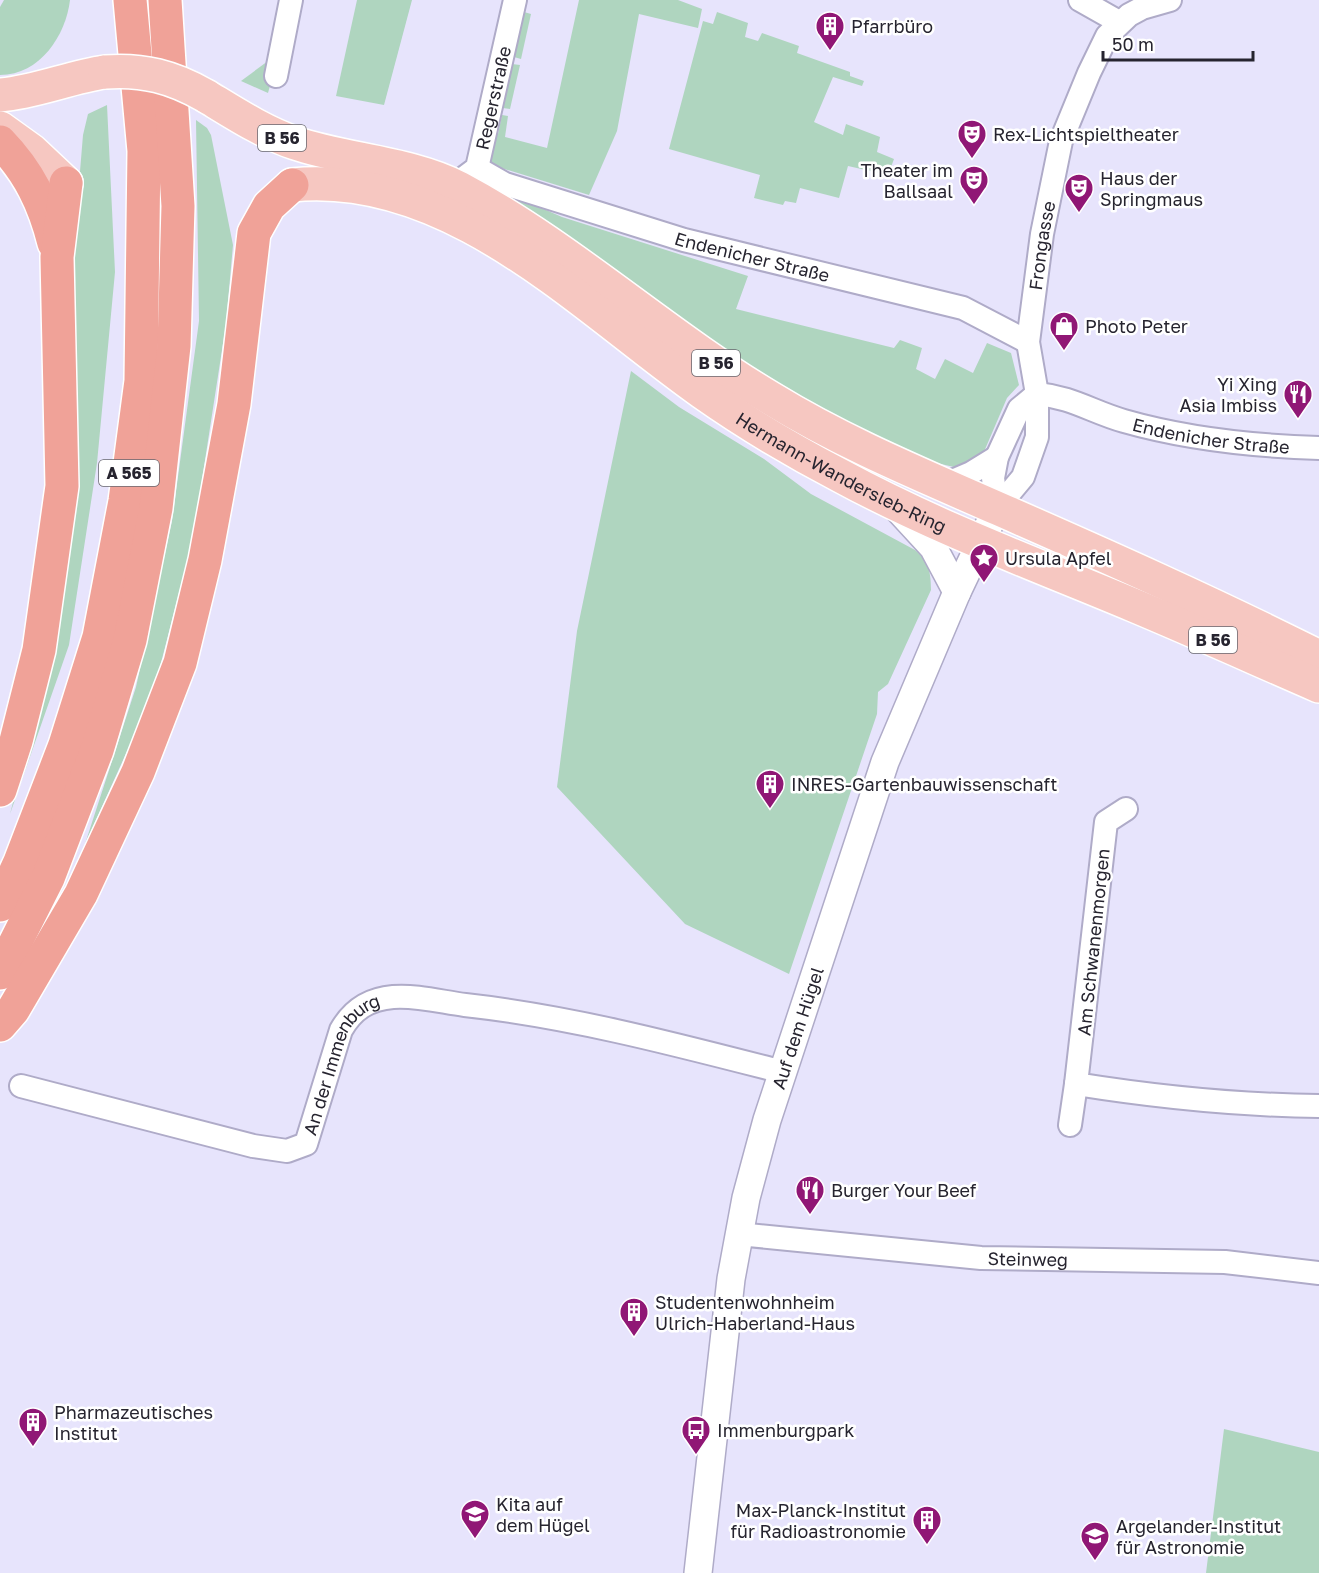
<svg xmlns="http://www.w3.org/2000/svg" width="1319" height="1573" font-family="'Golos Text',sans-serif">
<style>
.green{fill:#afd5bf}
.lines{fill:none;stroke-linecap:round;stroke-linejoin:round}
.minor-casing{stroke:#afabc8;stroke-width:26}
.tertiary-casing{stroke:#afabc8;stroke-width:30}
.primary-casing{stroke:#fff;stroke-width:36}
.motorway-casing{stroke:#fff;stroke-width:36}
.minor{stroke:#fff;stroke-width:22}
.tertiary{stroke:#fff;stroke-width:27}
.primary{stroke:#f6c7c1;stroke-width:33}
.motorway{stroke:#f0a298;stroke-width:33}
.primary-bridge-casing{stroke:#fff;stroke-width:36;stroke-linecap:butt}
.primary-bridge{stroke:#f6c7c1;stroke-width:33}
.labels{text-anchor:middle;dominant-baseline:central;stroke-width:5;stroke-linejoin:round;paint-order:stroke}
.shield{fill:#fff;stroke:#67666d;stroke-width:1.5}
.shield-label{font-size:16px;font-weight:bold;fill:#26242f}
.poi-label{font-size:18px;fill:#26242f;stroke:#fff;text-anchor:start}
.street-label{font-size:18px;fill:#26242f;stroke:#fff}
</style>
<rect width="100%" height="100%" fill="#e7e4fc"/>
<g class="green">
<path d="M4,0H70C66,35 40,75 0,75V7Z"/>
<path d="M357,0H412L384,105L336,96Z"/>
<path d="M579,0H678L702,9L698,28L639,14L617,131L589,195L485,163L490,132L498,134L502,115L508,116L505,137L547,148Z"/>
<path d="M524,12L531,14L521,59L514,57Z"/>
<path d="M717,12L748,23L745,37L758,41L762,33L799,46L797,53L850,72V76L864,81L862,86L833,77L814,122L843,135L846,124L880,137L877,152L894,159L888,175L848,166L839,198L800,188L796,203L785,201L783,205L754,198L760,175L669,149L703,21L713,24Z"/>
<path d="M268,61L275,67L268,93L241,81Z"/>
<path d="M512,64L520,65L510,109L503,108Z"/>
<path d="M107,105L115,272L97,463L69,645L10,814L51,655L77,482L74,244L83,135L88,114Z"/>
<path d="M196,120L207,128L211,135L233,245L226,324L193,538L153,694L85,844L136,687L172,521L199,321Z"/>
<path d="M491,186L562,217L748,276L736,309L894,348L900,340L922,348L916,369L935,379L945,359L973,373L987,343L1011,353L1019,385L1007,398L983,454L969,464L954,467L919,459L775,395L555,239Z"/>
<path d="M631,371L679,407L764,459L811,494L915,550C929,561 931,573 931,590L888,684L878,692L877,714L789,974L685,924L557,787L577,631Z"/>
<path d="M1224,1429L1319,1452V1573H1206Z"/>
</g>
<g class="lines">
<g class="minor-casing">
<g id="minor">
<path d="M1080,0L1119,22"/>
<path d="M276,76L291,0"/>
<path id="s1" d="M477,168L505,184L684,240L963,308L1028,342"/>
<path id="s2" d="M465,177L477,168L515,0"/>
<path id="s3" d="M1037,394C1072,397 1092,412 1124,421C1187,439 1254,446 1319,448"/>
<path d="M943,485L971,473L997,457"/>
<path id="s4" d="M997,508L1023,477L1037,437V394L1028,342L1042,234L1061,141L1089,73L1107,36L1129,15L1142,8L1170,0"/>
<path d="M997,508L993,478L997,457L1019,409L1037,394"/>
<path d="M1126,809L1106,822L1076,1084C1157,1097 1237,1105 1319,1106"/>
<path id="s5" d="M21,1086L253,1146L287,1151L306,1144L341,1030C353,1009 369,999 393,997C416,995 442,1002 465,1005C573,1017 678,1045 783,1072"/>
<path d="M1070,1125L1076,1084"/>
<path id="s6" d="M738,1234L981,1258L1225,1262L1319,1273"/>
</g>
</g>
<g class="tertiary-casing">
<g id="tertiary">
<path d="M898,509L933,547L957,592"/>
<path id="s7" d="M698,1573L731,1279L746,1198L767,1120L885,762L957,592L997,508"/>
</g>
</g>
<g class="primary-casing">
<g id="primary">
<path d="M0,95C36,92 70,77 105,72"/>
<path d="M206,96C234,113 263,132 295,143C344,160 412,163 459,188C570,247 664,335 772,399C844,443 922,475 999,509C1106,556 1214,604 1319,657"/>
<path d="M0,128L32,151L66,183"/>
<path id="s8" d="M292,185C451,169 583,308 702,392C746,423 793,451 841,476C935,527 1035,564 1133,605C1195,631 1257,659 1319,686"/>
</g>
</g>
<g class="motorway-casing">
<g id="motorway">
<path d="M0,142C29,172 44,203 54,243"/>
<path d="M0,790L16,741L39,650L62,486L57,257L66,183"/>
<path d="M0,905L20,862L65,745L99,637L125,501L141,381L144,151L130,0"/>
<path d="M0,973L48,878L97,750L130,640L156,508L174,346L178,206L165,0"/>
<path d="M0,1025L13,1010L81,894L138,772L180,663L205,560L234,404L254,233L269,206L292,185"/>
</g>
</g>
<use href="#minor" class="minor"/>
<use href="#tertiary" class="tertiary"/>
<use href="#primary" class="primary"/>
<use href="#motorway" class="motorway"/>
<g class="primary-bridge-casing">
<path id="primary-bridge" d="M105,72C143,69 173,77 206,96"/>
</g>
<use href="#primary-bridge" class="primary-bridge"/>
</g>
<defs>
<g id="building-pin" transform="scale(1.5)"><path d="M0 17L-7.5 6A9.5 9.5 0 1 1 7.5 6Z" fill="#901775" stroke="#fff"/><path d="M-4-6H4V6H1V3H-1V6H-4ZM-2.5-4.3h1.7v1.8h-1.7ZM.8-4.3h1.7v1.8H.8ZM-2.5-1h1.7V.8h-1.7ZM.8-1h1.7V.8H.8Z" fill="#fff"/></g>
<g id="theatre-pin" transform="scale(1.5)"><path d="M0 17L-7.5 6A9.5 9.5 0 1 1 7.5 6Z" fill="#901775" stroke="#fff"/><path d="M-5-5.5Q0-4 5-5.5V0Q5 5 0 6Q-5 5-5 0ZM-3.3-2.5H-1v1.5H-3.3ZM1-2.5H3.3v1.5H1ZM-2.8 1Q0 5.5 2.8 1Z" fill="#fff"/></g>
<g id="shop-pin" transform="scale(1.5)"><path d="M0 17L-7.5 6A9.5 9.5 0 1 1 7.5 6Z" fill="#901775" stroke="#fff"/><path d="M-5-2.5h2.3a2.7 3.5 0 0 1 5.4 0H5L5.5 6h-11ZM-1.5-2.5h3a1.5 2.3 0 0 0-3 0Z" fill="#fff"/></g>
<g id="restaurant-pin" transform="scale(1.5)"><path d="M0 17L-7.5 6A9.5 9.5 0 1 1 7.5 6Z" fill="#901775" stroke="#fff"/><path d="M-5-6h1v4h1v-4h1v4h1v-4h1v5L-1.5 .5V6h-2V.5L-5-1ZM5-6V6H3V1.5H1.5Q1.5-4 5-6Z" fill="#fff"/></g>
<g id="sight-pin" transform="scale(1.5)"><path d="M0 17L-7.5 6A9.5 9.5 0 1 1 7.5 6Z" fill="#901775" stroke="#fff"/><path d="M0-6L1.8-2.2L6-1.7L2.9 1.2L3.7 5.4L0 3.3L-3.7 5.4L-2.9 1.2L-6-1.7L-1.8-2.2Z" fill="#fff"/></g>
<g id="bus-pin" transform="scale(1.5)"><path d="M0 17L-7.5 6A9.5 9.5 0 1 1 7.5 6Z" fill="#901775" stroke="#fff"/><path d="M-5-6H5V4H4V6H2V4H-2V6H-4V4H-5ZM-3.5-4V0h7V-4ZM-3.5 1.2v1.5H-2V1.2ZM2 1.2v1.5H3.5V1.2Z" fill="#fff"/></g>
<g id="school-pin" transform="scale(1.5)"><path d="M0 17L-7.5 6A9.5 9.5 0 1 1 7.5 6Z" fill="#901775" stroke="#fff"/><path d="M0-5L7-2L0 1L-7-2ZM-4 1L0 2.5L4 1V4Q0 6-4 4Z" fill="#fff"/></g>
<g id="university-pin" transform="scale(1.5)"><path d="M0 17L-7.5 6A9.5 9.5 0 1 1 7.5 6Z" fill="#901775" stroke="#fff"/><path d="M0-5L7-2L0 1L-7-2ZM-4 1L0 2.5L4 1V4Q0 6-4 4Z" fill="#fff"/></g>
</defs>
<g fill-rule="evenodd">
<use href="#building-pin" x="830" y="26"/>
<use href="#theatre-pin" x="972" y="134"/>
<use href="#theatre-pin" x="974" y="180"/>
<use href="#theatre-pin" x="1079" y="188"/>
<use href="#shop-pin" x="1064" y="326"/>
<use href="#restaurant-pin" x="1298" y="394"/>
<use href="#sight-pin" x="984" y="558"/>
<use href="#building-pin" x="770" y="784"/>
<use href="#restaurant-pin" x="810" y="1190"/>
<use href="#building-pin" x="634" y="1312"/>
<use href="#building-pin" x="33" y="1422"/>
<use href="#bus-pin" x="696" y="1430"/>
<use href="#school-pin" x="475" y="1514"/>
<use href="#building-pin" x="927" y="1520"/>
<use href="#university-pin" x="1095" y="1536"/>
</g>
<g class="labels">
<g class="shield">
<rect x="258" y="125" width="48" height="26" rx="4.5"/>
<rect x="692" y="350" width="48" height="26" rx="4.5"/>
<rect x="99" y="460" width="60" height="26" rx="4.5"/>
<rect x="1189" y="627" width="48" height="26" rx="4.5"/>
</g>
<g class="shield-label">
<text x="282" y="138">B 56</text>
<text x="716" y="363">B 56</text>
<text x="129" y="473">A 565</text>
<text x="1213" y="640">B 56</text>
</g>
<g class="poi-label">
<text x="851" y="26">Pfarrbüro</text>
<text x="993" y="134">Rex-Lichtspieltheater</text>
<text x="953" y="170" text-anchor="end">Theater im<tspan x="953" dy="21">Ballsaal</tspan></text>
<text x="1100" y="178">Haus der<tspan x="1100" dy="21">Springmaus</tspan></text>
<text x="1085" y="326">Photo Peter</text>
<text x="1277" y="384" text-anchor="end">Yi Xing<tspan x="1277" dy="21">Asia Imbiss</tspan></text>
<text x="1005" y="558">Ursula Apfel</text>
<text x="791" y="784">INRES-Gartenbauwissenschaft</text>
<text x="831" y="1190">Burger Your Beef</text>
<text x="655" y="1302">Studentenwohnheim<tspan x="655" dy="21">Ulrich-Haberland-Haus</tspan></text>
<text x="54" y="1412">Pharmazeutisches<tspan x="54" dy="21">Institut</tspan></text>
<text x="717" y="1430">Immenburgpark</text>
<text x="496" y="1504">Kita auf<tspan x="496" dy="21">dem Hügel</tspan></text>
<text x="906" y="1510" text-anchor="end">Max-Planck-Institut<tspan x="906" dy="21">für Radioastronomie</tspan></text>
<text x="1116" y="1526">Argelander-Institut<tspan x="1116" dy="21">für Astronomie</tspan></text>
</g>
<g class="street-label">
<text stroke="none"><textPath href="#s2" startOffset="87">Regerstraße</textPath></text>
<text stroke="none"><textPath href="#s4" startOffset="276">Frongasse</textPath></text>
<text stroke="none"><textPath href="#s1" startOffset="290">Endenicher Straße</textPath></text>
<text stroke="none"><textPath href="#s3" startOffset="180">Endenicher Straße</textPath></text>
<text stroke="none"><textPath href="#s8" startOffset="632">Hermann-Wandersleb-Ring</textPath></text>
<text transform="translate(1093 942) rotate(-84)">Am Schwanenmorgen</text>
<text stroke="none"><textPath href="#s7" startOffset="556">Auf dem Hügel</textPath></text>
<text stroke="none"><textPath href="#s5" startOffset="384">An der Immenburg</textPath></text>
<text stroke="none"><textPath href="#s6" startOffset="291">Steinweg</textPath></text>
</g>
</g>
<path d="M1103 51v9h150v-9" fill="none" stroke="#26242f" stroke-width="3"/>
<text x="1112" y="51" font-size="18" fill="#26242f" stroke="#ffffff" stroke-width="4.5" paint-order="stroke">50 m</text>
</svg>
